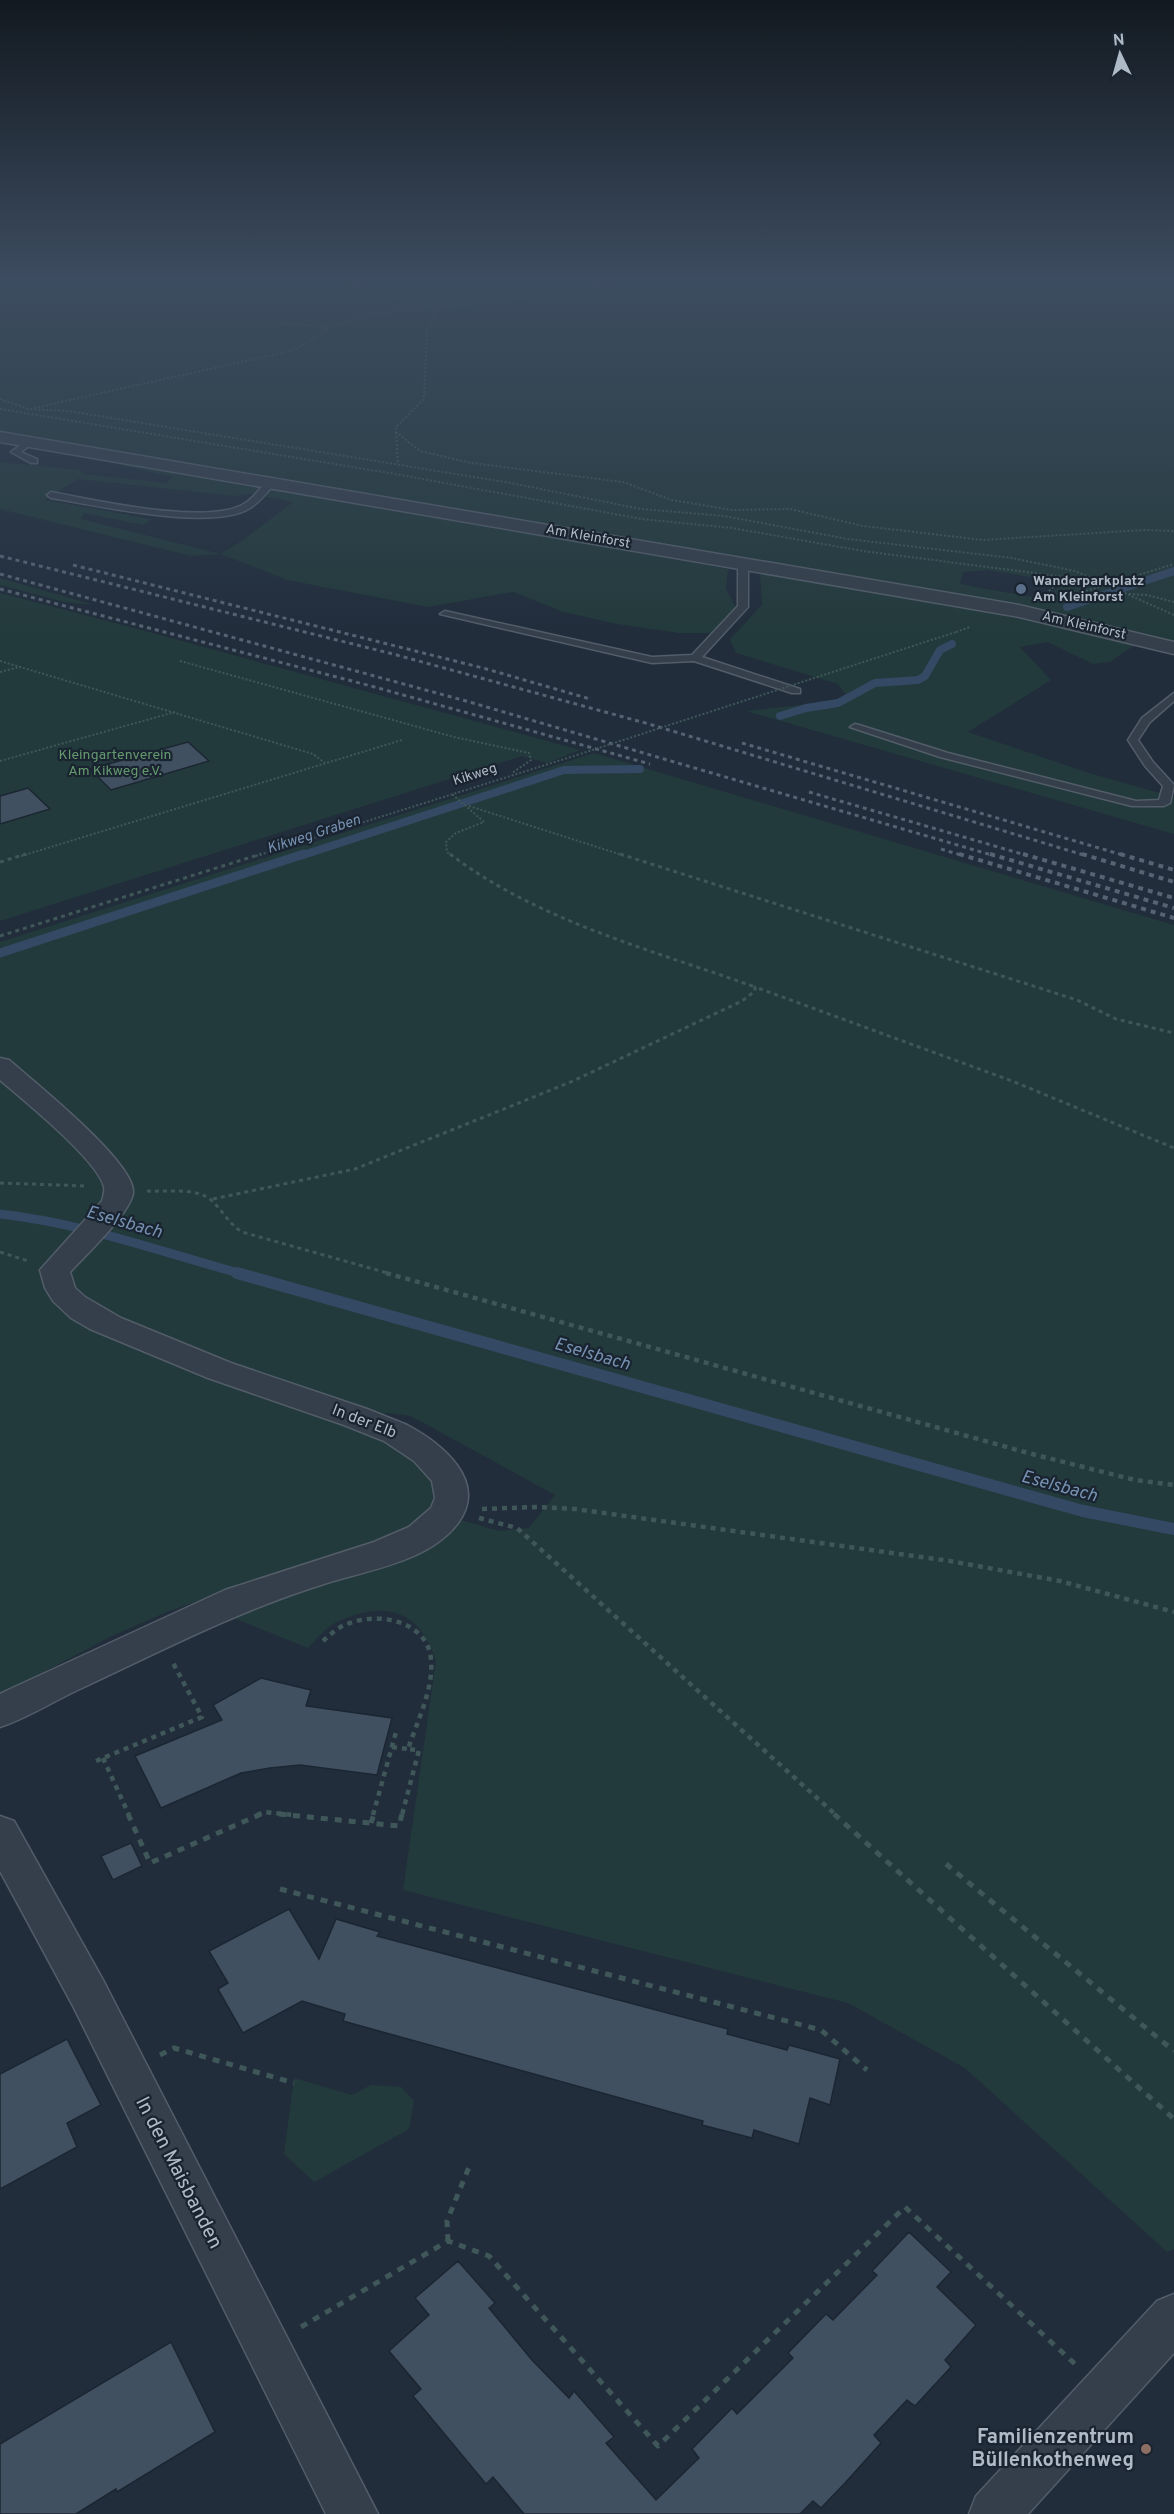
<svg xmlns="http://www.w3.org/2000/svg" width="1174" height="2514" font-family="Overpass,sans-serif">
<style>
.green{fill:#233a3c;fill-rule:evenodd}
.lines{fill:none;stroke-linecap:round;stroke-linejoin:round}
.stream-far2{stroke:#344963;stroke-width:8}
.stream-far1{stroke:#344963;stroke-width:9}
.stream{stroke:#344963;stroke-width:12}
.building{fill:#415060;stroke:#1c2632;stroke-width:1.5}
.lane-casing{stroke:#525d69;stroke-width:3}
.street-casing{stroke:#525d69;stroke-width:3}
.path-far3{stroke:#405759;stroke-width:2;stroke-dasharray:2 2;stroke-linecap:butt}
.path-far2{stroke:#405759;stroke-width:3;stroke-dasharray:4 4;stroke-linecap:butt}
.path-far1{stroke:#405759;stroke-width:4.5;stroke-dasharray:5 5;stroke-linecap:butt}
.path{stroke:#405759;stroke-width:5;stroke-dasharray:7 7;stroke-linecap:butt}
.lane{fill:#353f4b;fill-rule:evenodd}
.street{fill:#353f4b;fill-rule:evenodd}
.rail-far1{stroke:#566373;stroke-width:3;stroke-dasharray:4 4;stroke-linecap:butt}
.rail{stroke:#566373;stroke-width:4;stroke-dasharray:5 5;stroke-linecap:butt}
.path-bridge{stroke:#405759;stroke-width:2;stroke-dasharray:2 2;stroke-linecap:butt}
.service-dot{fill:#5c6f8a;stroke:#1a2430;stroke-width:2}
.education-dot{fill:#8d6e63;stroke:#1a2430;stroke-width:2}
.labels{text-anchor:middle;dominant-baseline:central;stroke-width:4.5;stroke-linejoin:round;paint-order:stroke}
.far-street-label{font-size:14px;fill:#afbac7;stroke:#1a2430}
.far-poi-label{font-size:14px;font-weight:bold;fill:#afbac7;stroke:#1a2430;text-anchor:start}
.far-park-label{font-size:14px;fill:#659a6f;stroke:#1a2430}
.far-water-label{font-size:15px;font-style:italic;fill:#7691b1;stroke:#1a2430}
.street-label{font-size:16px;fill:#afbac7;stroke:#1a2430}
.water-label{font-size:18px;font-style:italic;fill:#7691b1;stroke:#1a2430}
.near-street-label{font-size:20px;fill:#afbac7;stroke:#1a2430}
.near-poi-label{font-size:20px;font-weight:bold;fill:#afbac7;stroke:#1a2430;text-anchor:end}
</style>
<rect width="100%" height="100%" fill="#212d3b"/>
<g class="green">
<path d="M0,282H1174V646L1100,626L0,435ZM989,570L1063,583V584L1043,599L960,584L963,572Z"/>
<path d="M124,460L728,569L726,588L736,608L716,633H679L617,624L564,612L513,592L428,607L287,580L221,554L191,556L0,509V462L80,470L84,474L166,483L173,477L116,464ZM78,479L233,496L252,494L293,502L246,538L221,554L81,519L84,513L143,525L151,519L45,500Z"/>
<path d="M760,574L1001,615L1136,644L1110,662L1093,664L1048,642L1020,647L1051,680L968,732L1089,773L1174,797V834L746,711L837,701L846,695L838,684L736,653L730,639L762,605Z"/>
<path d="M0,578L95,605L64,602L0,585Z"/>
<path d="M0,593L142,630L580,750L547,763L522,756L0,921Z"/>
<path d="M594,753L1174,925V2249L1167,2252L965,2068L848,2003L403,1890L436,1661C419,1608 384,1600 335,1623C325,1628 316,1640 308,1648L231,1617L314,1583L397,1555L439,1534L454,1518L499,1531L529,1528L555,1495L411,1416L386,1413L377,1421L320,1399L176,1350L89,1314L64,1290L60,1272L67,1265L48,1262L57,1290L84,1318L217,1376L369,1427L405,1444L424,1460L441,1479L444,1497L436,1514L400,1532L169,1611L112,1636L0,1695V942Z"/>
<path d="M294,2078L352,2095L371,2085L401,2087L414,2101L409,2129L314,2182L284,2154Z"/>
</g>
<g class="lines">
<g class="stream-far2">
<path d="M1067,607L1174,571"/>
<path d="M780,716L806,708L838,703L875,683L918,680L925,676L940,650L952,644"/>
<path d="M300,856L564,770L640,769"/>
</g>
<g class="stream-far1">
<path d="M0,953L304,854"/>
<path d="M0,1214C82,1223 162,1252 242,1274"/>
</g>
<path class="stream" d="M237,1273L1083,1511L1174,1529"/>
</g>
<g class="building">
<path d="M188,742L209,761L111,790L90,769Z"/>
<path d="M28,788L50,809L0,824V796Z"/>
<path d="M261,1678L311,1690L306,1706L392,1718L377,1775L300,1765L270,1768L241,1773L161,1808L135,1756L222,1720L213,1705Z"/>
<path d="M131,1843L142,1866L113,1880L101,1856Z"/>
<path d="M289,1909L319,1959L336,1919L380,1932L377,1936L728,2029L727,2034L787,2050L789,2045L840,2059L830,2105L810,2098L799,2144L754,2130L752,2138L702,2125L703,2121L343,2021L345,2014L302,2001L243,2033L218,1989L228,1983L209,1951Z"/>
<path d="M67,2039L101,2105L67,2123L77,2147L0,2189V2074Z"/>
<path d="M909,2232L951,2272L937,2287L976,2325L945,2360L951,2367L915,2406L907,2400L874,2435L881,2443L845,2483L821,2508L813,2501L800,2514H524L493,2477L486,2484L413,2396L421,2389L389,2351L429,2315L415,2298L458,2261L495,2303L489,2308L532,2360L569,2398L574,2391L614,2437L606,2443L656,2500L699,2458L692,2449L732,2408L737,2414L793,2358L788,2353L826,2314L833,2320L877,2275L872,2271Z"/>
<path d="M171,2342L215,2432L117,2492L116,2489L76,2514H0V2444Z"/>
</g>
<g class="lines">
<g class="lane-casing">
<g id="lane">
<path d="M27,440L34,442L21,452L37,459V463H31L11,452Z"/>
<path d="M269,480L276,482C269,490 260,502 250,508C213,532 95,505 51,498L47,495L51,492C95,500 203,525 242,505C253,500 260,487 269,480Z"/>
<path d="M743,561L748,564V607L702,657L800,689V693H792L694,661L652,663L440,614L445,611L652,657L692,655L738,606V564Z"/>
<path d="M1174,693V701L1150,722L1138,740L1153,762L1174,785L1170,803L1164,806H1132L940,757L850,727L855,724L859,725L948,753L1136,801L1159,800L1163,786L1145,766L1128,740L1142,718Z"/>
</g>
</g>
<g class="street-casing">
<g id="street">
<path d="M0,432L1019,605L1174,642V654L1019,617L0,442Z"/>
<path d="M0,1058L9,1060C33,1081 137,1164 133,1193C131,1212 85,1256 70,1272L75,1288L85,1297L121,1318L231,1363L367,1409L407,1425C441,1443 489,1481 458,1523C429,1562 367,1570 324,1584C240,1610 161,1651 82,1688C55,1700 28,1718 0,1727V1694L6,1691L225,1590L374,1542L409,1527L431,1508L435,1498L432,1481L414,1461L384,1441L344,1425L208,1378L90,1329L71,1318L53,1301L45,1288L40,1270L102,1201C103,1197 105,1192 104,1187C98,1160 23,1100 0,1080Z"/>
<path d="M0,1816L14,1821L103,1980L378,2514H326L73,2006L0,1871Z"/>
<path d="M1174,2294V2353L1028,2514H969L976,2496L1157,2301Z"/>
</g>
</g>
<g class="path-far3">
<path d="M346,282L396,298L435,307L437,310L427,328L424,399L396,427V432L420,451L471,463L623,482L672,500L732,510L790,509L863,526L983,540L1144,530L1174,531"/>
<path d="M282,323L330,327"/>
<path d="M0,399L29,409L68,411L511,483L641,509L724,516L848,539L1012,558L1075,571L1174,615"/>
<path d="M34,408L282,353L299,347L331,327L375,313L489,303L611,282"/>
<path d="M0,409L395,474L642,519L732,528L863,551L1065,577L1098,584"/>
<path d="M396,432L398,464"/>
<path d="M1049,591L1065,577"/>
<path d="M1129,594L1147,595L1174,602"/>
<path d="M1063,598L1174,564"/>
<path d="M956,632L970,627"/>
<path d="M0,661L313,754L325,763"/>
<path d="M180,661L454,737L529,753L531,760L512,773"/>
<path d="M0,672L20,667"/>
<path d="M0,761L175,712"/>
<path d="M469,806L625,856"/>
<path d="M21,856L402,740"/>
<path d="M256,856L577,755"/>
<path d="M452,856L447,852L446,842L456,833L484,822L452,794"/>
</g>
<g class="path-far2">
<path d="M450,854C538,921 652,950 755,987"/>
<path d="M620,854L1077,1000L1116,1019L1174,1033"/>
<path d="M0,862L26,854"/>
<path d="M0,936L261,854"/>
<path d="M0,1183L86,1186"/>
<path d="M147,1191C166,1192 198,1187 212,1201C223,1211 229,1224 242,1232L391,1274"/>
<path d="M213,1199L355,1169L573,1081L742,1001L755,991V987L1012,1081L1174,1148"/>
<path d="M0,1252L28,1261"/>
</g>
<g class="path-far1">
<path d="M386,1273L1028,1453L1135,1480L1174,1485"/>
<path d="M482,1509L537,1507L575,1509L950,1561L1060,1581L1174,1612"/>
<path d="M479,1518L517,1528L836,1815"/>
<path d="M323,1641C331,1634 339,1626 350,1623C380,1612 427,1621 431,1659C434,1688 417,1722 408,1749L419,1750L402,1815"/>
<path d="M392,1747L408,1749"/>
<path d="M103,1758L129,1815"/>
<path d="M96,1761L202,1717L173,1663"/>
<path d="M257,1815L264,1812L293,1815"/>
<path d="M373,1815L396,1732"/>
</g>
<g class="path">
<path d="M128,1814L150,1863L261,1814"/>
<path d="M279,1814L399,1826L402,1814"/>
<path d="M834,1814L1174,2119"/>
<path d="M371,1823L374,1814"/>
<path d="M946,1864L1174,2051"/>
<path d="M280,1889L821,2030L867,2070"/>
<path d="M160,2055L174,2048L294,2083"/>
<path d="M448,2241L447,2221L469,2167"/>
<path d="M301,2327L448,2241L489,2256L658,2446L905,2207L1075,2364"/>
</g>
<use href="#lane" class="lane"/>
<use href="#street" class="street"/>
<g class="rail-far1">
<path d="M0,556L393,654L649,724L1087,856"/>
<path d="M73,565L483,668L590,699"/>
<path d="M0,574L466,701L995,856"/>
<path d="M0,589L371,686L650,764"/>
<path d="M742,743L1126,856"/>
<path d="M809,792L1029,856"/>
<path d="M941,849L964,856"/>
</g>
<g class="rail">
<path d="M959,854L1174,918"/>
<path d="M990,854L1174,908"/>
<path d="M1023,854L1174,898"/>
<path d="M1082,854L1174,882"/>
<path d="M1120,854L1174,870"/>
</g>
<path class="path-bridge" d="M577,755L956,632"/>
</g>
<linearGradient id="sky" x2="0" y2="1"><stop stop-color="#121920"/><stop offset="0.44" stop-color="#3d4c60"/><stop offset="1" stop-color="#3d4c60" stop-opacity="0"/></linearGradient>
<rect width="1174" height="634" fill="url(#sky)"/>
<circle class="service-dot" cx="1021" cy="589" r="6"/>
<circle class="education-dot" cx="1146" cy="2449" r="6"/>
<g class="labels">
<g class="far-street-label">
<text transform="translate(588 537) rotate(10)">Am Kleinforst</text>
<text transform="translate(1084 626) rotate(13)">Am Kleinforst</text>
<text transform="translate(475 775) rotate(-18)">Kikweg</text>
</g>
<g class="far-poi-label">
<text x="1033" y="581">Wanderparkplatz<tspan x="1033" dy="16">Am Kleinforst</tspan></text>
</g>
<g class="far-park-label">
<text x="115" y="755">Kleingartenverein<tspan x="115" dy="16">Am Kikweg e.V.</tspan></text>
</g>
<g class="far-water-label">
<text transform="translate(314 835) rotate(-18)">Kikweg Graben</text>
</g>
<g class="street-label">
<text transform="translate(364 1422) rotate(21)">In der Elb</text>
</g>
<g class="water-label">
<text transform="translate(124 1223) rotate(16)">Eselsbach</text>
<text transform="translate(592 1355) rotate(16)">Eselsbach</text>
<text transform="translate(1059 1487) rotate(15)">Eselsbach</text>
</g>
<g class="near-street-label">
<text transform="translate(178 2173) rotate(63)">In den Maisbanden</text>
</g>
<g class="near-poi-label">
<text x="1134" y="2438">Familienzentrum<tspan x="1134" dy="23">Büllenkothenweg</tspan></text>
</g>
</g>
<g transform="translate(1120 54) rotate(355)" stroke="#1a2430" stroke-width="4.5" paint-order="stroke">
<path d="M0-4.5L10 22L0 15L-10 22Z" fill="#afbac7"/>
<text y="-9" font-size="16" font-weight="bold" text-anchor="middle" fill="#afbac7">N</text>
</g>
</svg>
